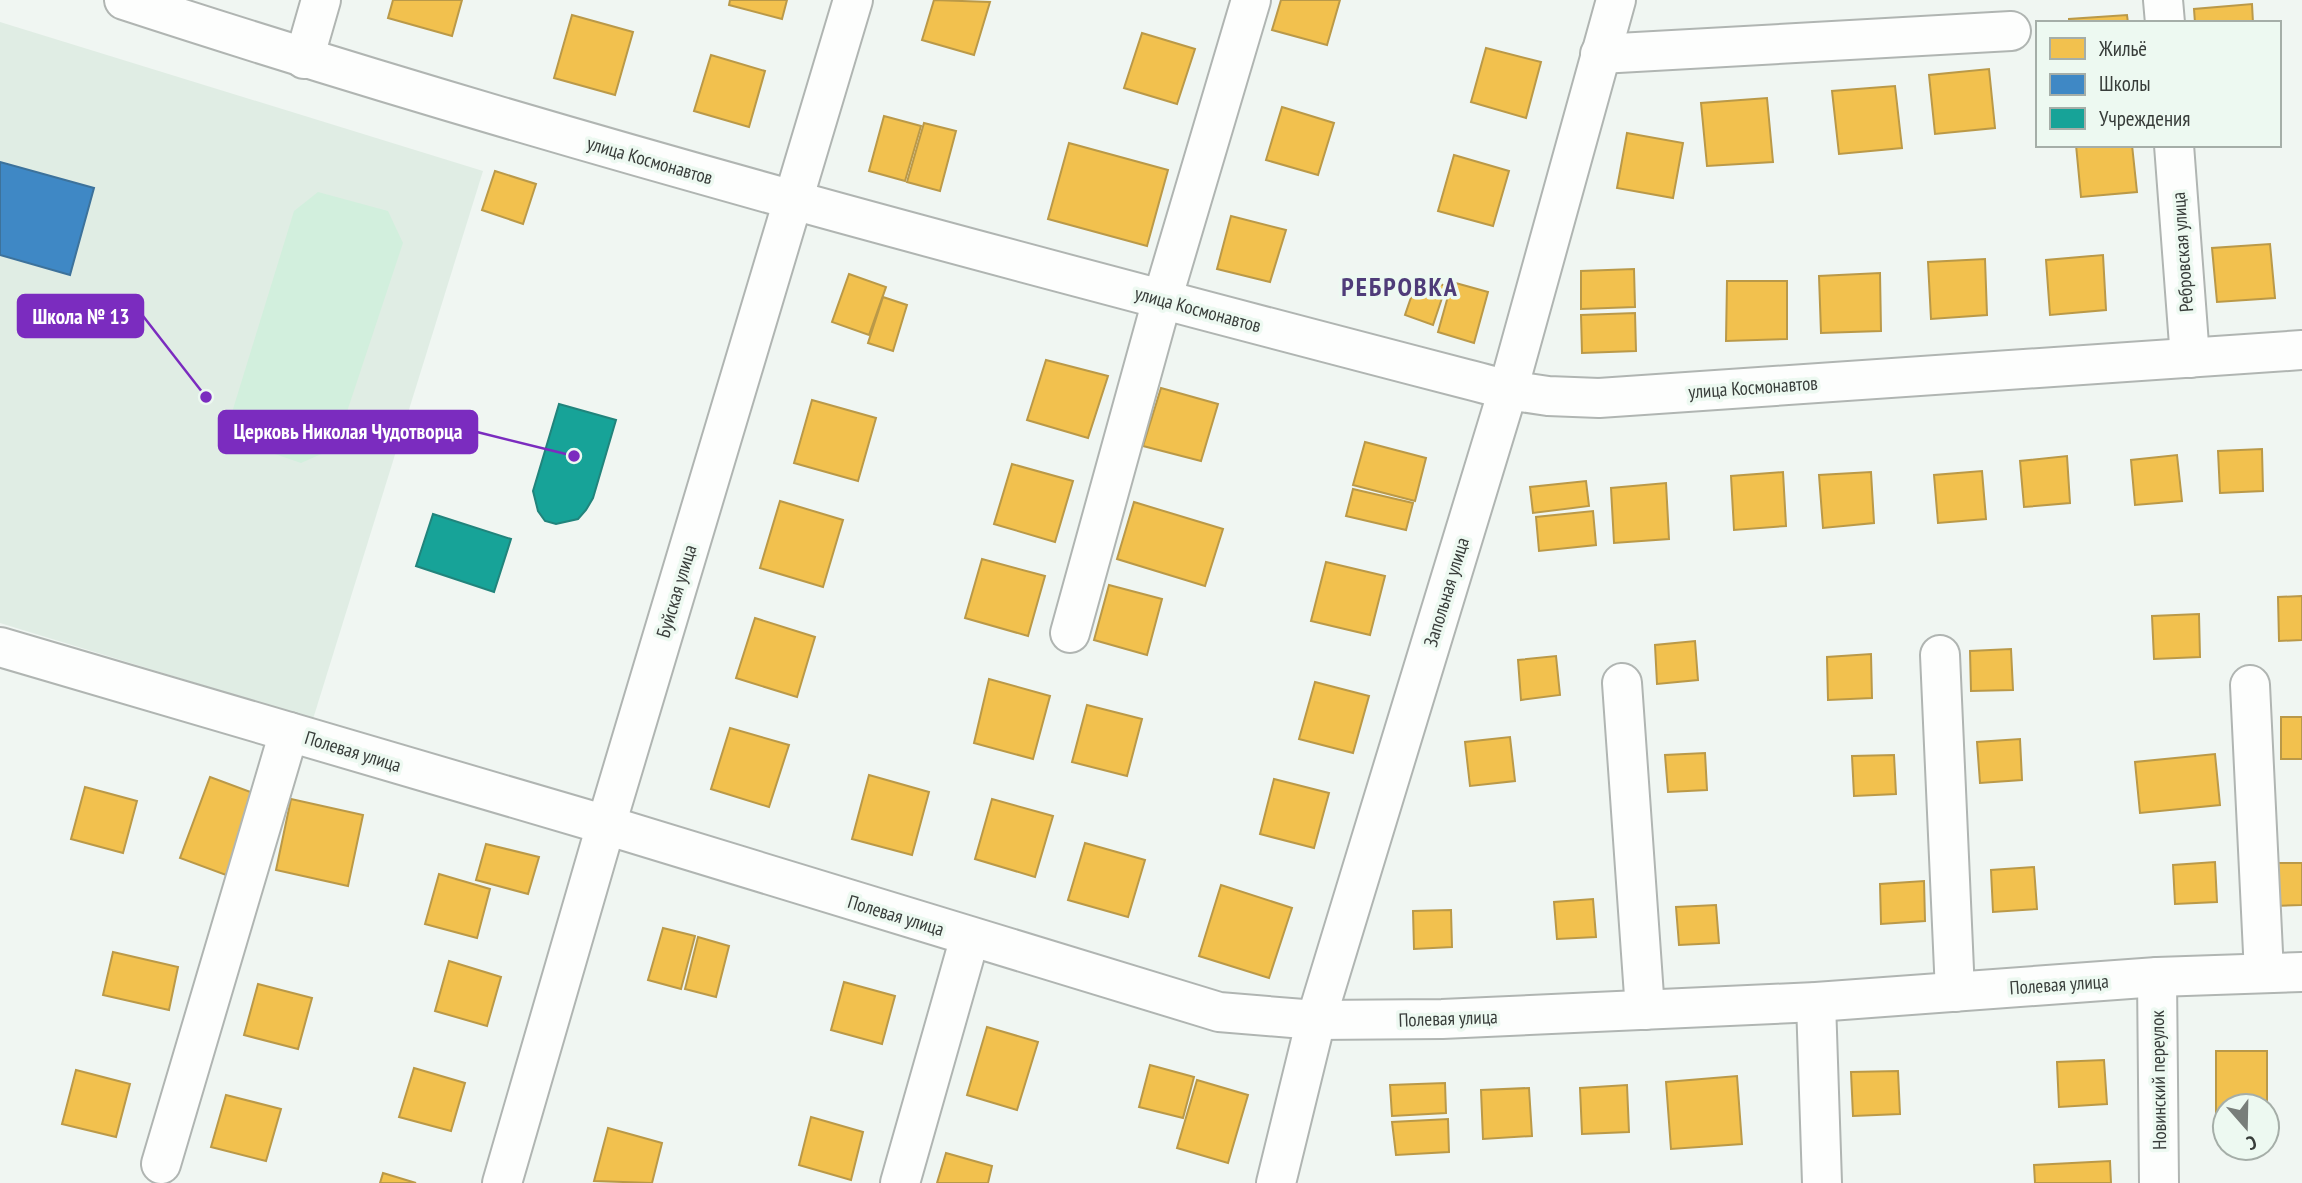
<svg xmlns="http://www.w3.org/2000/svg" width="2302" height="1183" font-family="'PT Sans Narrow',sans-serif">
	<rect width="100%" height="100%" fill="#f0f6f2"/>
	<!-- built -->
	<polygon fill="#e0ede4" points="0,22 483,171 313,719 0,623"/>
	<!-- green -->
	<polygon fill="#d2efdd" points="318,192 388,211 403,243 335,448 301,463 246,444 229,422 294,211"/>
	<!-- homes -->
	<g fill="#f2c14e" stroke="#ba9948" stroke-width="2">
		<polygon points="393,0 462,0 452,36 388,18"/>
		<polygon points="730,0 787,0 782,19 729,5"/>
		<polygon points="934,0 990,2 974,55 922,40"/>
		<polygon points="1281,0 1340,0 1327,45 1272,30"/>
		<polygon points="2252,4 2253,23 2195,23 2194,9"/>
		<polygon points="572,15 633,32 615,95 554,78"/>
		<polygon points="2127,15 2128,23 2069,23 2069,19"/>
		<polygon points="1142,33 1195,49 1177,104 1124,88"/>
		<polygon points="1486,48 1541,62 1526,118 1471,102"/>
		<polygon points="711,55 765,71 749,127 694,111"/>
		<polygon points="1989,69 1995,128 1935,134 1929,75"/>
		<polygon points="1895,86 1902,148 1839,154 1832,91"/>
		<polygon points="1767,98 1773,162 1707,166 1701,103"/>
		<polygon points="1282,107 1334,123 1318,175 1266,160"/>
		<polygon points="884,116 921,126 905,181 869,171"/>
		<polygon points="924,123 956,131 940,191 907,182"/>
		<polygon points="1627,133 1683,143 1673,198 1617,188"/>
		<polygon points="1069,143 1168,170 1147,246 1048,219"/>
		<polygon points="2076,145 2132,145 2137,192 2081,197"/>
		<polygon points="1454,155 1509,171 1493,226 1438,211"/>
		<polygon points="495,171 536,184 523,224 482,210"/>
		<polygon points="1231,216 1286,230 1270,282 1217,269"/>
		<polygon points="2270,244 2275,298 2217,302 2212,248"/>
		<polygon points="2103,255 2106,310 2050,315 2046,260"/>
		<polygon points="1985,259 1987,315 1931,319 1928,262"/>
		<polygon points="1634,269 1635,307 1581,309 1581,271"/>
		<polygon points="1880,273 1881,331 1821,333 1819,276"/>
		<polygon points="849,274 886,287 869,335 832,322"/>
		<polygon points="1418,277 1446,286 1433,325 1405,315"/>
		<polygon points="1727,281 1787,281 1787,339 1726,341"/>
		<polygon points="1452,282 1488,292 1474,343 1438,332"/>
		<polygon points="883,297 907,305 893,351 868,343"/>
		<polygon points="1635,313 1636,351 1582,353 1581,315"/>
		<polygon points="1046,360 1108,376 1088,438 1027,420"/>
		<polygon points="1161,388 1218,404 1201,461 1143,446"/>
		<polygon points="812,400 876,418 858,481 794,463"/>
		<polygon points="1365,442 1426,458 1415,501 1353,485"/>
		<polygon points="2262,449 2263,491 2220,493 2218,451"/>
		<polygon points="2177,455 2182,501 2135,505 2131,460"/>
		<polygon points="2067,456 2070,503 2024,507 2020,461"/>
		<polygon points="1012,464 1073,481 1055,542 994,524"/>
		<polygon points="1982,471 1986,519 1938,523 1934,475"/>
		<polygon points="1783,472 1786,526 1734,530 1731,476"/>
		<polygon points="1871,472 1874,523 1823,528 1819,475"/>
		<polygon points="1586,481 1589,506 1533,513 1530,487"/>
		<polygon points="1666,483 1669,539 1614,543 1611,488"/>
		<polygon points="1353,489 1413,503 1406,530 1346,516"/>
		<polygon points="780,501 843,520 823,587 760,568"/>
		<polygon points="1134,502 1223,529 1205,586 1117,559"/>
		<polygon points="1593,511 1596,545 1539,551 1536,517"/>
		<polygon points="982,559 1045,576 1028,636 965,618"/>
		<polygon points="1326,562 1385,576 1370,635 1311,621"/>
		<polygon points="1109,585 1162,599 1147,655 1094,640"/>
		<polygon points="2302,596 2302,640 2279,641 2278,597"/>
		<polygon points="2199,614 2200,657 2154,659 2152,616"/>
		<polygon points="755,618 815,637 797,697 736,678"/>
		<polygon points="1695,641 1698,680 1657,684 1655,645"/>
		<polygon points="2011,649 2013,690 1971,691 1970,651"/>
		<polygon points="1871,654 1872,698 1828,700 1827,657"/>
		<polygon points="1556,656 1560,695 1521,700 1518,660"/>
		<polygon points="989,679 1050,696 1033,759 974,743"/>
		<polygon points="1315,682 1369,696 1353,753 1299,739"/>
		<polygon points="1087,705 1142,719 1127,776 1072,762"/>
		<rect x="2281" y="717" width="21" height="42"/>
		<polygon points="730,728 789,745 769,807 711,789"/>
		<polygon points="1510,737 1515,781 1470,786 1465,742"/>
		<polygon points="2020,739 2022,780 1980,783 1977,742"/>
		<polygon points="1705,753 1707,790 1668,792 1665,755"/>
		<polygon points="2215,754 2220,805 2140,813 2135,762"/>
		<polygon points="1894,755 1896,794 1854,796 1852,756"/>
		<polygon points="869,775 929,792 912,855 852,839"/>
		<polygon points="210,777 256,794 226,875 180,858"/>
		<polygon points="1274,779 1329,793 1314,848 1260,834"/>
		<polygon points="85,787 137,801 123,853 71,839"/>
		<polygon points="291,799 363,815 348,886 276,870"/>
		<polygon points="992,799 1053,816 1035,877 975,859"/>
		<polygon points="1085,843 1145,860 1128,917 1068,900"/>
		<polygon points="486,844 539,857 528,894 476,880"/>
		<polygon points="2215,862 2217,902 2175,904 2173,865"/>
		<polygon points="2272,863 2302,863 2302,905 2273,906"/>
		<polygon points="2034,867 2037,909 1993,912 1991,870"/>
		<polygon points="439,874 490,889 477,938 425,924"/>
		<polygon points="1924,881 1925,921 1881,924 1880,884"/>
		<polygon points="1221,885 1292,908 1269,978 1199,956"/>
		<polygon points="1593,899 1596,937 1557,939 1554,902"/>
		<polygon points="1716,905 1719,943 1679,945 1676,907"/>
		<polygon points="1451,910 1452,947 1414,949 1413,911"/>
		<polygon points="663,928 695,936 681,989 648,980"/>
		<polygon points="698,937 729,946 716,997 685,989"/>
		<polygon points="113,952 178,967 169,1010 103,995"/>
		<polygon points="449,961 501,977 487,1026 435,1011"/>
		<polygon points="844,982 895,996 882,1044 831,1030"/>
		<polygon points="258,984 312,998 298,1049 244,1035"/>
		<polygon points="987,1027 1038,1042 1017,1110 967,1095"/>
		<polygon points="2216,1051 2267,1051 2267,1106 2225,1106 2225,1123 2216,1123"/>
		<polygon points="2104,1060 2107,1104 2059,1107 2057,1062"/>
		<polygon points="1150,1065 1194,1077 1183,1118 1139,1107"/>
		<polygon points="414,1068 465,1083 451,1131 399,1117"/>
		<polygon points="76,1070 130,1084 116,1137 62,1124"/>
		<polygon points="1898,1071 1900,1114 1853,1116 1851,1072"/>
		<polygon points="1737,1076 1742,1144 1671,1149 1666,1082"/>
		<polygon points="1197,1080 1248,1095 1228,1163 1177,1148"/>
		<polygon points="1445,1083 1446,1113 1392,1116 1390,1085"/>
		<polygon points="1627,1085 1629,1132 1582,1134 1580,1088"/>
		<polygon points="1529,1088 1532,1136 1483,1139 1481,1090"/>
		<polygon points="226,1095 281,1109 266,1161 211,1147"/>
		<polygon points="811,1117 863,1132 851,1180 799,1165"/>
		<polygon points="1448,1119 1449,1152 1396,1155 1392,1122"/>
		<polygon points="608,1128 662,1143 652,1183 594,1181"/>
		<polygon points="946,1153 992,1166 988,1183 937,1183"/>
		<polygon points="2110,1161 2111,1183 2035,1183 2034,1165"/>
		<polygon points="383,1173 416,1183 380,1183"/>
	</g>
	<!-- schools -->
	<polygon fill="#3f88c5" stroke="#3d729b" stroke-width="2" points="0,162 94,188 70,275 0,255"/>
	<!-- public -->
	<g fill="#17a398" stroke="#21847c" stroke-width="2">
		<polygon points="559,404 616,420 593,498 586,510 578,519 556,524 545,521 538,511 533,491"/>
		<polygon points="433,514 511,539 494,592 416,566"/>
	</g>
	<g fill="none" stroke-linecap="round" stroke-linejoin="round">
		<defs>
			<g id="minor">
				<path d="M124,0C580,149 1044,269 1508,390L1548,396L1599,398L2302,350"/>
				<polyline points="2163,0 2165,23"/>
				<polyline points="1600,54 2011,31"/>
				<polyline points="304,59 321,0"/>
				<polyline points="2174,145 2190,358"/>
				<polyline points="1070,633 1162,300 1251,0"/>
				<polyline points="0,647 606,825 1219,1012 1316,1020 1442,1019 1816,1002 2157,977 2302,972"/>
				<polyline points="1940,655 1955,992"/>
				<polyline points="1622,683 1645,1010"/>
				<polyline points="2250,685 2264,973"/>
				<polyline points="2157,977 2159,1183"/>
				<polyline points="1816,1002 1822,1183"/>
				<polyline points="161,1164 289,732"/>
				<polyline points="502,1183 606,825 853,0"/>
				<polyline points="900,1183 970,937"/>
				<polyline points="1276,1183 1316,1020 1508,390 1616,0"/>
			</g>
		</defs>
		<!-- minor casing -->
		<use href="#minor" stroke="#b0b5b2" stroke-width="42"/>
		<!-- minor -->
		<use href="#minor" stroke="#fdfefd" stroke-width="38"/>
	</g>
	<g text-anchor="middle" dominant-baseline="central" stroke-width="7" stroke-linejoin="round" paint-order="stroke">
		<!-- street labels -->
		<g font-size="19" fill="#383d3a" stroke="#edf9f1">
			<text transform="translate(650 160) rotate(16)">улица Космонавтов</text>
			<text transform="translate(2182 252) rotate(-94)">Ребровская улица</text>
			<text transform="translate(1198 309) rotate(15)">улица Космонавтов</text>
			<text transform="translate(1753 387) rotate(-4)">улица Космонавтов</text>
			<text transform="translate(676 591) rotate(-73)">Буйская улица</text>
			<text transform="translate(1446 592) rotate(-73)">Запольная улица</text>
			<text transform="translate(353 751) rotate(17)">Полевая улица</text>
			<text transform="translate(896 915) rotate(17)">Полевая улица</text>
			<text transform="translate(2059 984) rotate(-4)">Полевая улица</text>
			<text transform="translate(1448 1018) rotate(-2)">Полевая улица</text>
			<text transform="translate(2158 1080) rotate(-91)">Новинский переулок</text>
		</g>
		<!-- district labels -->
		<g font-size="26" font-weight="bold" letter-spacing="2" fill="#4f3c79" stroke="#edf9f1">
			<text x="1400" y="286">РЕБРОВКА</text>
		</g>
	</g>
	<!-- callouts -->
	<path fill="none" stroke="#7b2cbf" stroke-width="2.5" d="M206 397L143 316M574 456L477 432"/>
	<g fill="#7b2cbf" stroke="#edf9f1" stroke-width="2.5">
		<circle cx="206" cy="397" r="7"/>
		<circle cx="574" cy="456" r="7"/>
	</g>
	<g fill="#7b2cbf" stroke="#7b2cbf" stroke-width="2.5">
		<rect x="18" y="295" width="125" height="42" rx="7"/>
		<rect x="219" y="411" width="258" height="42" rx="7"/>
	</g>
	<g font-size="21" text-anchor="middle" font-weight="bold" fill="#fff">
		<text x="81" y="324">Школа № 13</text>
		<text x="348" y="439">Церковь Николая Чудотворца</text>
	</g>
	<!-- legend -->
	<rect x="2036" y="21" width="245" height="126" fill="#edf9f1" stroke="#a5aea8" stroke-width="2"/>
	<rect x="2050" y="38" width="35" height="21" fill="#f2c14e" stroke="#a5aea8" stroke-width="2"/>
	<text x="2099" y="56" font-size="21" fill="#383d3a">Жильё</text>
	<rect x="2050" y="74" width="35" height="21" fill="#3f88c5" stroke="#a5aea8" stroke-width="2"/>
	<text x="2099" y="91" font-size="21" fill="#383d3a">Школы</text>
	<rect x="2050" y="108" width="35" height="21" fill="#17a398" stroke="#a5aea8" stroke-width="2"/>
	<text x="2099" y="126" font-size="21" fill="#383d3a">Учреждения</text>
	<!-- north arrow -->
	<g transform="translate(2246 1127) rotate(160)"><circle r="33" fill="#edf9f1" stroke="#a5aea8" stroke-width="2"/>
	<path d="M0-5L12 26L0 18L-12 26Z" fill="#787e7a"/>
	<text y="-10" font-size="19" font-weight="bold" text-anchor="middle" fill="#383d3a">С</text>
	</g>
</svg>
